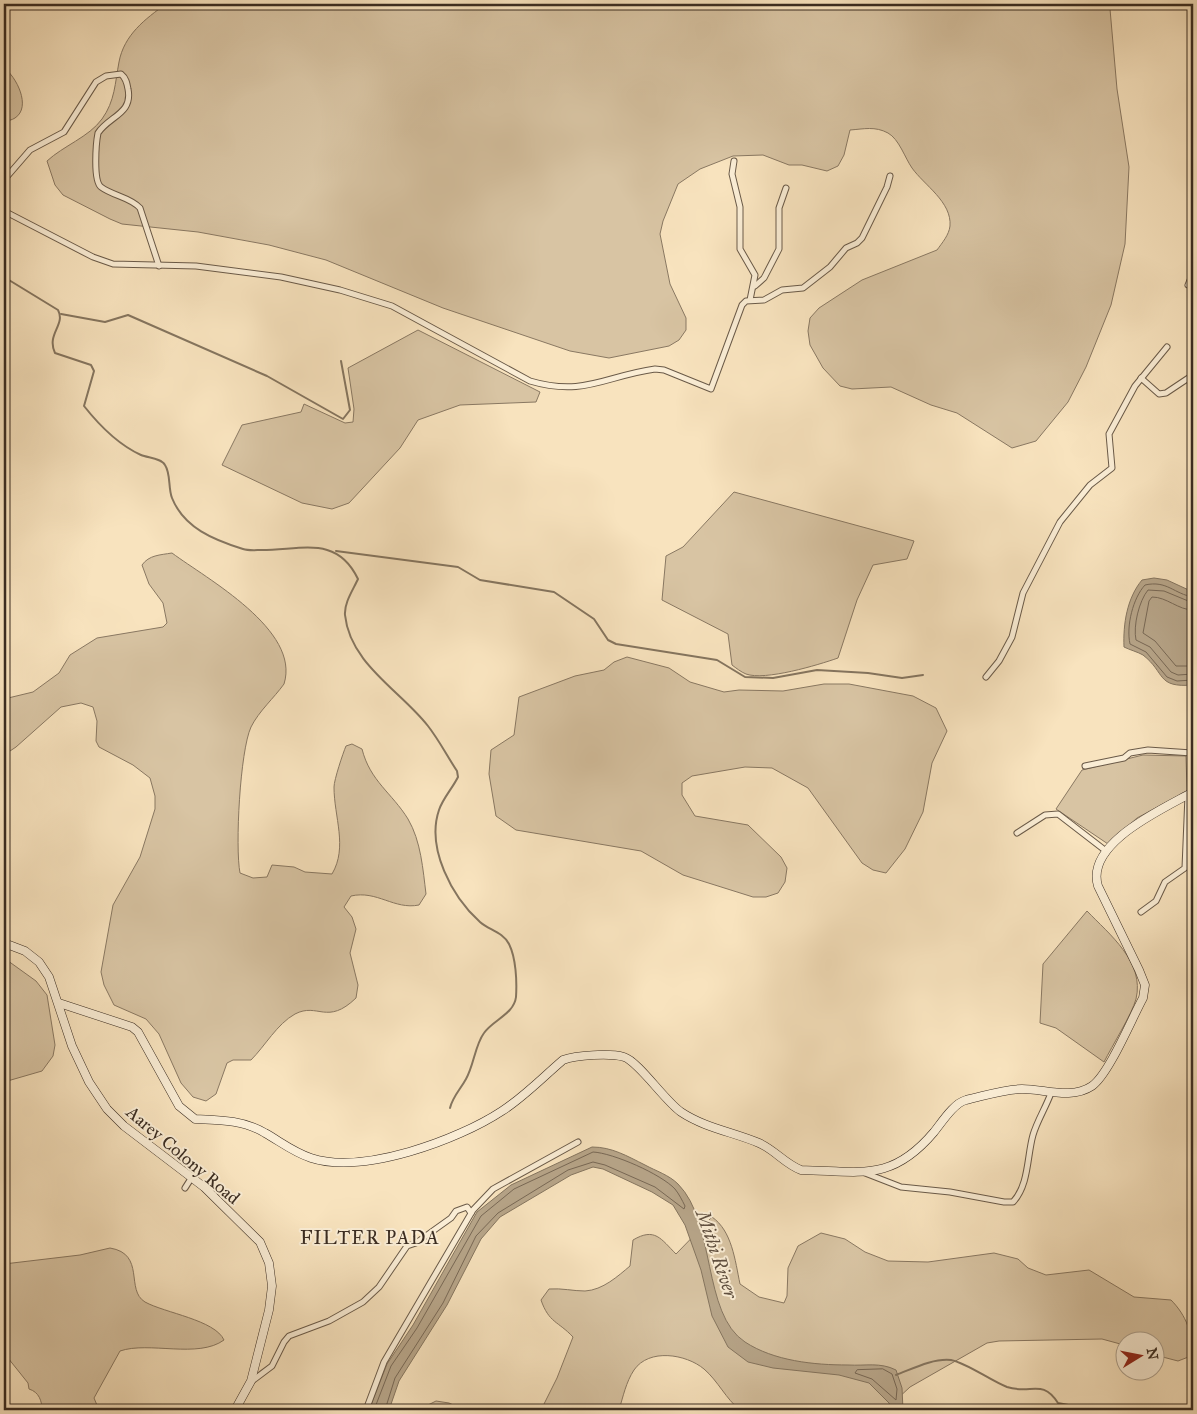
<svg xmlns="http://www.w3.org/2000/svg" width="1197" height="1414" font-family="'IM FELL Great Primer',serif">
	<rect width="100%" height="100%" fill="#f8e3be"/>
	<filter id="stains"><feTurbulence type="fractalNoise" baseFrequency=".004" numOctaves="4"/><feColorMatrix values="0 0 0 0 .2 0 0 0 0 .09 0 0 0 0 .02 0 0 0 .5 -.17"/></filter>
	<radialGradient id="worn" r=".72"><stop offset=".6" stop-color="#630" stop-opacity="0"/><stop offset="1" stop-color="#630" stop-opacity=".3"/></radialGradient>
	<!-- green -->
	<g fill="#d8c4a3" stroke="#897862">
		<path d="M166,4H1107L1110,9L1117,89L1129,167L1125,244L1111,305L1086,367L1068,402L1036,441L1012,448L957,413L931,405L891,387L852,389L840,386L823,368L810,345L808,331L810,318L819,308L862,280L937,250C942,243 949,235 950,226C952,202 924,185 912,168C905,158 899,139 888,133C875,126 864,129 850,130L844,155L838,166L827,171L802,165H789L763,155L733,156L700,169L678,184L663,221L660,234L670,284L686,318V330L679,340L669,346L609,358L570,351L443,308L326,260L269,245L198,232L122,224L110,219L63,195L55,185L47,161C63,146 89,137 102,119C115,101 115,83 119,62C124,35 145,19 166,4Z"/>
		<path d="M4,68C16,76 32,107 15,118C12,120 7,121 4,122Z"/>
		<polygon points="418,330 540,392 536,402 460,405 418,420 400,448 349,503 332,509 302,503 222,465 242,425 301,412 304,404 345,423 353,422 354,409 348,368"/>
		<path d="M734,492L914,541L907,559L873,565L857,600L838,658C818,665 765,681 746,674C741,672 736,668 732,665L728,634L662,600L666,556L683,547Z"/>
		<path d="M172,553C207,579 301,630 284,684C274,698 259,711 251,727C240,751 235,847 240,873L253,878L267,877L272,865L294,867L305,872L332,874C348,847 334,817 334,787C334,780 343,753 346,746L352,744L362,749C370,781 392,793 408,819C421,841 423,870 426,894L419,905C394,910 377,890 351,896L344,907L352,917L356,929L350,953L358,985L356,998C327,1026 318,1002 295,1014C277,1024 265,1046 251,1060H233L227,1063L216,1094L206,1101L193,1097L181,1083L159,1034L146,1019L114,1005L104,985L101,972L113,905L140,857L155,809V796L150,778L133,765L99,747L96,741L97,721L93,707L81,703L61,707L16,747L4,755V699L33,692L59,673L70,655L97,638L163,627L167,623L163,603L149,584L142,565C149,555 160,555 172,553Z"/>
		<polygon points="627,657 669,668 690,682 724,692 739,690 783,691 824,684 849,684 913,696 936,708 947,731 932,763 923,812 905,849 886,873 873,870 862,863 808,788 772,768 745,767 692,776 682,783 682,795 695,816 748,825 781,857 787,868 785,882 778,893 766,897 753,897 683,875 641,851 516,830 496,816 489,774 491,750 514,735 519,697 575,676 604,670 614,662"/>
		<polygon points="1143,755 1186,756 1187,791 1137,818 1108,844 1056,809 1082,770"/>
		<path d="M1087,911C1109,934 1145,962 1136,999C1132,1014 1112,1046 1104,1062L1056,1028L1040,1023L1043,964Z"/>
		<polygon points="4,958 36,981 47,995 55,1045 53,1056 42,1071 4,1082"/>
		<path d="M712,1217C732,1231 735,1260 740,1284L759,1297L784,1303L787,1296L788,1268L798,1246L821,1233L845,1239L865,1252L888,1261L928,1262L994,1253L1018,1259L1028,1268L1046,1275L1089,1270L1134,1297L1171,1300C1186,1315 1194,1335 1191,1356L1178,1361L1155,1355L1154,1342H1124V1345L1102,1339L999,1341L987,1343L910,1387L896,1400L892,1410H740C726,1399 718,1381 704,1369C686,1354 649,1348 634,1370C626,1382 623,1397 619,1410H541L557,1378L573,1337C558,1321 549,1323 541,1300L549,1289C562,1288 573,1291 585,1291C603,1290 618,1276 630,1266L633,1240C655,1227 661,1239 676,1254Z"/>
		<path d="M110,1248C146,1254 125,1290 145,1302C165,1313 215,1320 224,1340C198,1359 149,1341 120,1351L94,1398L99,1410H42C42,1401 39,1392 29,1389L28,1383L4,1353V1264L80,1255Z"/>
		<polygon points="436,1401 449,1403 464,1410 424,1410 424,1407"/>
	</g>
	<!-- water -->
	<g fill="#b7a589" stroke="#85755f">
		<path d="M1154,578L1167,580L1193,592V685C1156,688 1166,673 1143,655C1138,652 1130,650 1124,647C1123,624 1127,598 1142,580Z"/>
		<path d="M592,1147C612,1147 627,1156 645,1165C656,1171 669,1175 678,1184C716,1222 702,1314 745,1342C774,1361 814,1365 848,1365C866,1366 880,1362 896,1370L902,1388L903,1410H892L889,1403L869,1383L839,1375L773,1368L748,1362L728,1347L712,1316L701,1270L685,1225L673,1205L652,1192L603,1169L593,1167L571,1175L500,1217L481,1239L447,1305L399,1381L389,1410H369L387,1364L413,1325L477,1212L511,1185Z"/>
	</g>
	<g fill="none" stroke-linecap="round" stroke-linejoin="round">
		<!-- shore -->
		<g stroke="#786855" stroke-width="1">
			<path d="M1193,597C1174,594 1167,580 1145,585C1133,598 1126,626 1130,644L1146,652L1167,677L1177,681L1193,680"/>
			<path d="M1193,603L1164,591L1148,590C1139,601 1133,626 1136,640L1150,647L1171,672L1178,675L1193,674"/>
			<path d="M1193,610C1178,610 1167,597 1152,597L1149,601L1143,633L1155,641L1176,666H1193"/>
			<polygon points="883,1369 892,1374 897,1389 896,1400 872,1379 855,1373 857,1370"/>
			<path d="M374,1410L391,1366L417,1328L481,1216L514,1189L593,1152C613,1153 661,1174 675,1189C679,1194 682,1200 685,1206L684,1209L655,1187L605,1165L593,1162L568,1170L498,1213L476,1236L443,1303L395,1378L385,1410"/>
		</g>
		<!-- stream -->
		<g stroke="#85755f" stroke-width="2">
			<path d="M4,277L58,310C66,325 46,334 55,353L91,365L94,371L84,406C99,425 119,445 141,455C148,458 161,458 165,465C171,474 168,488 172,498C184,528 214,540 243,549C249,551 256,550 262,550C302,550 337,535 358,579C353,590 344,603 345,615C350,664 401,691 428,726C439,740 447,756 457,771L458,777C452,789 443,798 439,810C426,848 452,897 480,922C489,930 503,932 509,944C516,958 517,981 516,997C514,1014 493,1020 484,1033C475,1045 474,1065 466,1079C460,1090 453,1096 450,1108"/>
			<polyline points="61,314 105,322 128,315 267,376 343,419 350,410 341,361"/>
			<polyline points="336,551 458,567 480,580 554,592 594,619 608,640 616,644 717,660 745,677 773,678 817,670 868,673 902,678 923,675"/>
			<path d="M896,1375C912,1369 933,1358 951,1360C967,1363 991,1381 1007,1387C1031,1395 1042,1378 1058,1403L1084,1408L1086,1410"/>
		</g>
		<defs>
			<g id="street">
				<polyline points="734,161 732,174 740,207 740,249 755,275 750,300"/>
				<path d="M4,180L30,150L64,132L96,82L106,76L121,74C126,78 127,83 128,89C133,114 109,116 98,133C96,143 93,181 101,187C113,196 130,197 140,208L159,266"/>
				<path d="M4,211L93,257L113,264L196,266L281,277L340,290L392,306L530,381C584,397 605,376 655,369L664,370L711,389L742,305L746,301L764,300L782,290L803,288L830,267L846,248L857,243L862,238L887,187L890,176"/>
				<polyline points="1188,285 1193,273"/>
				<polyline points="755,286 764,278 779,249 779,208 786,188"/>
				<polyline points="1141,378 1159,394 1166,393 1193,375"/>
				<polyline points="986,677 999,661 1012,637 1023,593 1060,522 1090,485 1112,468 1109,434 1135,386 1167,347"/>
				<polyline points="1085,766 1124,758 1130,753 1148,750 1192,753 1193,790"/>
				<polyline points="1017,833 1045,815 1058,814 1106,851"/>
				<polyline points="1141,912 1156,901 1165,882 1185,868 1188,795"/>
				<path d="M865,1173L901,1187L950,1192L1004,1202H1013C1029,1185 1027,1156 1033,1135C1037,1121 1046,1107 1051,1093"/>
				<polyline points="185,1188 192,1177"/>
				<polyline points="252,1381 272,1366 284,1342 289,1336 329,1321 363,1302 379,1287 407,1246 416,1243 451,1218 456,1211 467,1207 471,1213"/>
				<polyline points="366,1410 384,1362 473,1210 493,1189 578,1142"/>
			</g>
			<g id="secondary">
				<polyline points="4,943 25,951 39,962 49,977 72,1046 89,1082 107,1109 124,1126 204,1187 260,1242 269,1263 272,1286 269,1310 251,1381 235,1410"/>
				<path d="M59,1003L132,1027L138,1032L179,1106L195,1119C219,1120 244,1120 265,1133C281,1142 293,1152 311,1158C363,1175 458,1140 502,1111C524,1097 543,1077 563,1060C576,1055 610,1053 624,1057C638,1061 665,1101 681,1112C705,1128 733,1132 759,1143C775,1150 785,1164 801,1170C860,1171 891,1183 934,1132C942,1122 954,1103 966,1100C984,1096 1004,1089 1022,1089C1045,1089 1071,1100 1092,1086C1109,1074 1132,1018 1143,998L1145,985L1139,970L1098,886C1085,843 1163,809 1193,792"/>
			</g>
		</defs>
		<!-- street casing -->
		<use href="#street" stroke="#6a5a48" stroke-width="7"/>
		<!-- secondary casing -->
		<use href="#secondary" stroke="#3a2c21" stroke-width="9"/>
		<!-- street -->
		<use href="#street" stroke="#faedd5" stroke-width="5"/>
		<!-- secondary -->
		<use href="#secondary" stroke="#faedd5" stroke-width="8"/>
	</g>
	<g text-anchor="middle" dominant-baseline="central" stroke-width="4" stroke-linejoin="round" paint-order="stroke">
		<!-- street labels -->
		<g font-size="18" fill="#3a2c21" stroke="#faedd5">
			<text transform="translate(183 1155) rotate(40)">Aarey Colony Road</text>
		</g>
		<!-- neighbourhood labels -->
		<g font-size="19" letter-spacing="1" fill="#3a2c21" stroke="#faedd5">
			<text x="370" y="1237">FILTER PADA</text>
		</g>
		<!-- water labels -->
		<g font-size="19" font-style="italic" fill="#605040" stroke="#faedd5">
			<text transform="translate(717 1254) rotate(71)">Mithi River</text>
		</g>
	</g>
	<!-- margin -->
	<rect width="1197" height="1414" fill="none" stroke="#f8e3be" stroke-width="20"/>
	<rect x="5" y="5" width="1187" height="1404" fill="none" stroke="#3a2c21" stroke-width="2.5"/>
	<rect x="10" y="10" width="1177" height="1394" fill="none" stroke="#3a2c21"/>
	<!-- north arrow -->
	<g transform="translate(1140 1356) rotate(80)"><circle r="24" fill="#faedd5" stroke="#ada08d"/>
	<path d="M0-4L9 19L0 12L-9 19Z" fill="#8f2418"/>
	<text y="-8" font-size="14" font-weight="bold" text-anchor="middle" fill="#3a2c21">N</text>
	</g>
	<rect width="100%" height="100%" filter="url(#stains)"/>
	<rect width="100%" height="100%" fill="url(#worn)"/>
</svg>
